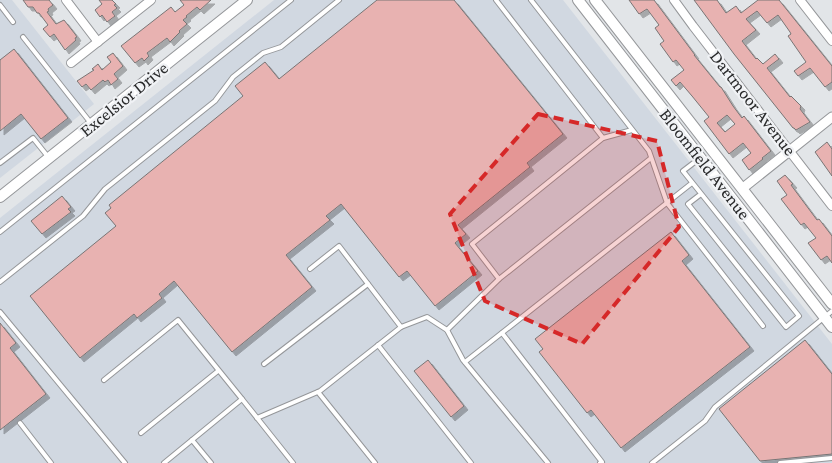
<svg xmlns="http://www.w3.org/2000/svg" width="832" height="463" font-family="'Crimson Pro',serif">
	<defs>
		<filter id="shadow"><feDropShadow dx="4" dy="4" stdDeviation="0" flood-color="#0004"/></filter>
	</defs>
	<rect width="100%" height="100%" fill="#e2e5e8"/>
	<!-- built -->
	<g fill="#d1d8e1">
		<polygon points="0,0 12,0 94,104 0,178"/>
		<polygon points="274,0 563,0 832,344 832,463 0,463 0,218"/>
	</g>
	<!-- building -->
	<g fill="#e8b2b1" stroke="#797575" fill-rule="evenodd" filter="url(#shadow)">
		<polygon points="23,0 49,0 53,5 48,9 49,11 47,12 56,24 64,20 75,34 77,37 75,38 76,40 65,50 54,34 50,37 43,29 48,25 39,13 37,13 33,7 28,7"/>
		<polygon points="99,0 112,0 116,4 114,5 117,8 112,12 115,16 107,22 102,15 100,17 95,10 102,4"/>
		<polygon points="180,0 211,0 200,10 197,7 186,16 187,17 183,20 187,24 179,31 180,32 170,42 167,38 147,53 149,56 144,61 142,58 135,63 121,46 171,7 175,12 184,5"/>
		<polygon points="377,0 454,0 563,134 527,163 530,167 458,225 466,234 455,243 478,271 435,306 407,271 399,277 341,204 326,216 330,220 286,255 312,287 232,352 174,281 159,294 162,298 137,318 134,314 80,358 30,296 116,226 105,213 111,208 109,205 243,96 235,86 265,62 279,79"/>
		<path d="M629,0H654L695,55H694L720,87H721L733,106L742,118L744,116L771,151L762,158L763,159L749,170L742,160L751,153L743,143L729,154L704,121L709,117L692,96L680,82L676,86L671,80L684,70L676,60L673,62L660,44L664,41L655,28L659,25L647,9L639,14ZM727,115L735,124L725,132L717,123Z"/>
		<polygon points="694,0 717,0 726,13 736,6 741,13 758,0 779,0 832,66 832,82 825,87 810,68 798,76 794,71 806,62 788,36 791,34 790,32 778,15 767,23 757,11 746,19 756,30 742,41 756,59 757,58 763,64 775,54 779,59 767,68 790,97 791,96 801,106 800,109 810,122 796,130 794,128 793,128 734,54"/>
		<polygon points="14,49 68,118 41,139 21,114 0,131 0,60"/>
		<polygon points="113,53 123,66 114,74 118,79 111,85 108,80 105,82 103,80 91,90 86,84 82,87 77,81 94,70 92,69 98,64 102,70 111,62 107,57"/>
		<polygon points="827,142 832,149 832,176 815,152"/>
		<polygon points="785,175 793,184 791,185 817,220 819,219 832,236 832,263 827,256 821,260 808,243 816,238 804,223 801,225 781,199 787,195 777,181"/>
		<polygon points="62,196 71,207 68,209 71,212 42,234 31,221"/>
		<polygon points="671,232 689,255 682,261 750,347 621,448 591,410 587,413 539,352 543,349 535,339"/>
		<polygon points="0,323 16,343 10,348 46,394 0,430"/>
		<polygon points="805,340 832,374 832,454 760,461 719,409"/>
		<polygon points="428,360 464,406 451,417 414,371"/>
	</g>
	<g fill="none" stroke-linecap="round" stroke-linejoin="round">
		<defs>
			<g id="service">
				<polyline points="496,0 603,138"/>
				<polyline points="531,0 649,151 667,203 763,326"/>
				<polyline points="0,5 13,22"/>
				<polyline points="23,37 90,122"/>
				<polyline points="700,158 683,171 799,316 786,327 688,204 701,194"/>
				<polyline points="0,163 33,138 49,158"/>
				<polyline points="0,232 291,0"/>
				<polyline points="310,269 339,246 401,327"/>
				<polyline points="499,279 472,244 603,138 632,130"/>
				<polyline points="0,282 83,216 105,189 215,101 233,77 263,53 281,47 339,0"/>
				<polyline points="0,312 125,463"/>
				<polyline points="447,330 499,279 651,158"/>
				<polyline points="502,333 602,462 600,463"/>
				<polyline points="378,345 471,463"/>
				<polyline points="465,362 692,183"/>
				<polyline points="264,364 368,284"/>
				<polyline points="104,380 178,320 242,399 164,463"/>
				<polyline points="318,392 375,463"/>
				<polyline points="242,399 293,463"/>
				<polyline points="257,418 320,391 401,327 427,317 447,330 463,360 548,463"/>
				<polyline points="20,423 51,463"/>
				<polyline points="141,433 218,371"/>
				<polyline points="192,440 211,463"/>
				<polyline points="652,463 705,421 715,407 832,311"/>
				<polyline points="780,463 832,458"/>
			</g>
			<g id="minor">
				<polyline points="66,0 98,42"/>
				<polyline points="674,0 693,26 832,206"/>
				<polyline points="800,0 832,41"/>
				<polyline points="71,63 151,0"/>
			</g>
			<polyline id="tertiary" points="743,188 832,117"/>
			<g id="secondary">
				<polyline points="578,0 832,327"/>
				<polyline points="595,0 832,304"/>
				<polyline points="0,197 247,0"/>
			</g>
		</defs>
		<!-- service casing -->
		<use href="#service" stroke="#95979a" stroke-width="6"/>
		<!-- minor casing -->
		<use href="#minor" stroke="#95979a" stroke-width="10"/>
		<!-- tertiary casing -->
		<use href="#tertiary" stroke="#95979a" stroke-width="11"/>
		<!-- secondary casing -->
		<use href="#secondary" stroke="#95979a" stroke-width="12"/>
		<!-- service -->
		<use href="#service" stroke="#fff" stroke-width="4"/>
		<!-- minor -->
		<use href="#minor" stroke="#fff" stroke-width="8"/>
		<!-- tertiary -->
		<use href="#tertiary" stroke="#fff" stroke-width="9"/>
		<!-- secondary -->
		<use href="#secondary" stroke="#fff" stroke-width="10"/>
	</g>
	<!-- marked area -->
	<path fill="#d62828" fill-opacity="0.2" stroke="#d62828" stroke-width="4" stroke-dasharray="10 6" stroke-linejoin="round" d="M538,114L657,141L679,227L582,344L485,301L450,214Z"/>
	<g text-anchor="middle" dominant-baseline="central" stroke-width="4.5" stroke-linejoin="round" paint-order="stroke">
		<!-- street labels -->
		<g font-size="18" fill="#292a2b" stroke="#f0f2f5">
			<text transform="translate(124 99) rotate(-39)">Excelsior Drive</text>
			<text transform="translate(753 103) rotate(52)">Dartmoor Avenue</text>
			<text transform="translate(705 164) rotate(52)">Bloomfield Avenue</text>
		</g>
	</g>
</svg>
